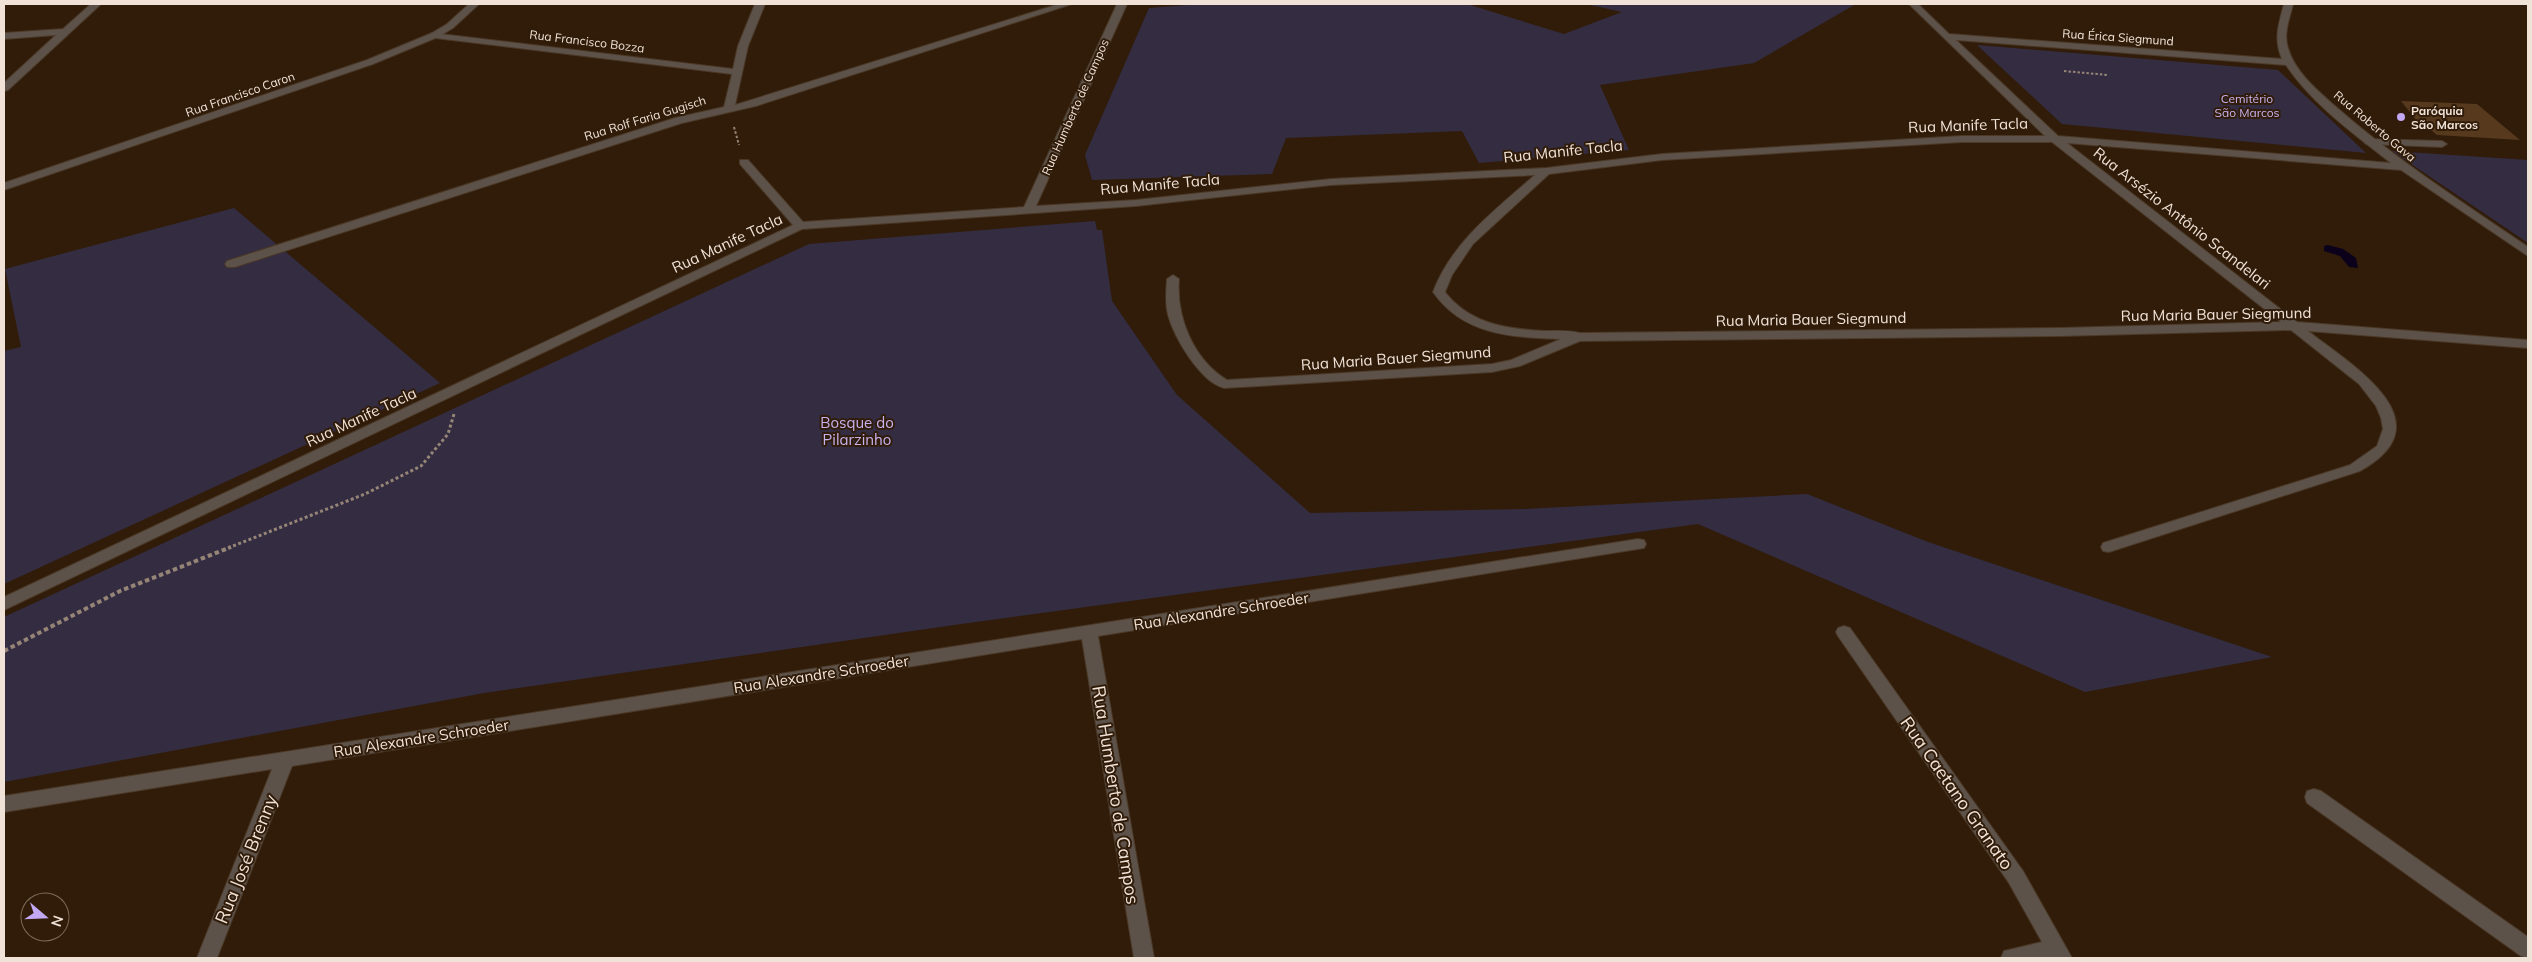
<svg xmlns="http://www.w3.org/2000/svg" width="2532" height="962" font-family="Mulish,sans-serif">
	<rect width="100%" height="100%" fill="#301c09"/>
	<!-- green -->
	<g fill="#342d42">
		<polygon points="1201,4 1467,4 1564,34 1622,12 1586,4 1856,4 1754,63 1600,85 1629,150 1479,163 1462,131 1286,138 1272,174 1092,180 1085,155 1149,8"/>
		<polygon points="1977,45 2278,70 2366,153 2062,124"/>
		<polygon points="2392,151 2528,160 2528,243"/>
		<polygon points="234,208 440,383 4,584 4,351 21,347 5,269"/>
		<polygon points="1095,221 1097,230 1102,230 1112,301 1177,395 1310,513 1525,509 1807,494 1928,542 2272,657 2085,692 1698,524 954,625 484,693 4,782 4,617 809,244"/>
	</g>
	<!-- water -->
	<polygon fill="#0b011a" points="2328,245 2343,249 2356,258 2358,268 2349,267 2340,256 2324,251 2324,246"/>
	<!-- building -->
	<polygon fill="#57391e" points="2401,101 2477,104 2520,140 2437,135 2426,126 2421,126"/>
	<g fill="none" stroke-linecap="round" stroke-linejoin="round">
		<defs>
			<polygon id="service" points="2369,139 2442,141 2447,144 2442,147 2366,144 2364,142"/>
			<g id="minor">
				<polygon points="91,4 101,4 8,90 4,91 4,83 56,35 4,39 4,33 63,29"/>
				<polygon points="755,4 765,4 748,46 735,105 1059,4 1072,4 756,106 682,123 235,267 227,267 225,264 227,261 675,118 724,107 732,74 435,38 432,37 432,33 733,69 738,46"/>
				<path d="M1117,4H1127L1036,206L1136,200L1331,179L1546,168L1662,154L1962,136H2045L1909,4H1918L1949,34L2282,59C2273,39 2279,23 2284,4H2293C2290,18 2283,33 2288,48C2295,72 2317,90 2335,106C2395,159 2462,202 2528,247V256L2401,170L2067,143L2297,322L2528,340V348L2308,331C2353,366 2448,422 2360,471L2109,552L2103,551L2101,547L2103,543L2350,465L2377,446L2383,429L2381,418L2376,406L2359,384L2291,330L2060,336L1580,341L1520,366L1492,372L1224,388C1200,382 1174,337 1168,315C1165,303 1166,291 1167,279L1173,275L1179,279C1176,317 1193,359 1227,380L1492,364L1511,360L1561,339C1512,337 1464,336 1433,292C1452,242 1495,210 1535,175L1331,185L1136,206L802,229L4,610V597L793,225L740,164V160H748L803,222L1024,207ZM1956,40L2286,65C2312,104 2354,134 2391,163L2058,136ZM1962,142H2052L2281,322L2060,328L1580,333C1569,330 1557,331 1545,331C1507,329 1470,324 1445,292L1452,275L1473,244L1549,174L1662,160Z"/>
				<polygon points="1638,539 1644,540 1646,544 1644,548 1098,636 1154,958 1134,958 1082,639 292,766 217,958 197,958 272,769 4,812 4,796"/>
				<polygon points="1844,626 1850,628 2023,871 2072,958 2001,958 2004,951 2042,942 2009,883 1838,636 1836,632 1838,628"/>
				<polygon points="2314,789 2321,791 2528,937 2528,958 2521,956 2307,803 2305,797 2307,791"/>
			</g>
			<polygon id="tertiary" points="469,4 479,4 453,28 438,37 373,64 4,190 4,183 367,60 432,33 447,24"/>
		</defs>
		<!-- service casing -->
		<use href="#service" stroke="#4b3826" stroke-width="2"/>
		<!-- minor casing -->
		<use href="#minor" stroke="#4b3826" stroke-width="2"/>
		<!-- tertiary casing -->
		<use href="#tertiary" stroke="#4b3826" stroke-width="2"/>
		<!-- path-far2 -->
		<g stroke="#968576" stroke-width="2" stroke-dasharray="2.5 2" stroke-linecap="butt">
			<polyline points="2064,71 2108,75"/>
			<polyline points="734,127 739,145"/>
		</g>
		<!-- path-far1 -->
		<polyline stroke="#968576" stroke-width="3" stroke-dasharray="3 2.5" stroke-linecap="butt" points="228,548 365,494 421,466 448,434 454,414"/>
		<!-- path -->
		<polyline stroke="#968576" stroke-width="4" stroke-dasharray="4.5 3" stroke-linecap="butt" points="4,651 120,591 231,547"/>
		<!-- service -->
		<use href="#service" fill="#5c5249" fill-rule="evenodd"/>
		<!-- minor -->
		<use href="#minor" fill="#5c5249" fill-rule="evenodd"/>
		<!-- tertiary -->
		<use href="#tertiary" fill="#5c5249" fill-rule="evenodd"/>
	</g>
	<!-- markers -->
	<circle fill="#c2a8f2" stroke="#301c09" stroke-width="2" cx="2401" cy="117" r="5"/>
	<g text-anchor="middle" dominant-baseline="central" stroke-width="4" stroke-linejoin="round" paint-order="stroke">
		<!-- far-street labels -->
		<g font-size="12" fill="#f0e2d7" stroke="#301c09">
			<text transform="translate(2118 37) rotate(4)">Rua Érica Siegmund</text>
			<text transform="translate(587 41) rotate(7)">Rua Francisco Bozza</text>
			<text transform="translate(240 94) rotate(-19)">Rua Francisco Caron</text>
			<text transform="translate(1075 107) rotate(-66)">Rua Humberto de Campos</text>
			<text transform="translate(645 118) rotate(-17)">Rua Rolf Faria Gugisch</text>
			<text transform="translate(2375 126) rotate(40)">Rua Roberto Gava</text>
		</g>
		<!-- far-park labels -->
		<g font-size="12" fill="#c7b2f0" stroke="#301c09">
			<text x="2247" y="98">Cemitério<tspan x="2247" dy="14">São Marcos</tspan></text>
		</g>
		<!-- far-poi labels -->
		<g font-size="12" font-weight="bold" fill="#f0e2d7" stroke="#301c09" text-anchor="start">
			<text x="2411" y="110">Paróquia<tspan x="2411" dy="14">São Marcos</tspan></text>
		</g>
		<!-- street labels -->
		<g font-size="15" fill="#f0e2d7" stroke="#301c09">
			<text transform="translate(1968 125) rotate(-2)">Rua Manife Tacla</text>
			<text transform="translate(1563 151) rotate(-6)">Rua Manife Tacla</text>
			<text transform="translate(1160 184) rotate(-5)">Rua Manife Tacla</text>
			<text transform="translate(2182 218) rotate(38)">Rua Arsézio Antônio Scandelari</text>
			<text transform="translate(727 243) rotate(-25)">Rua Manife Tacla</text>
			<text transform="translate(2216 314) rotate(-1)">Rua Maria Bauer Siegmund</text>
			<text transform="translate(1811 319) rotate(-1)">Rua Maria Bauer Siegmund</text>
			<text transform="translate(1396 358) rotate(-4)">Rua Maria Bauer Siegmund</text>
			<text transform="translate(361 417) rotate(-25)">Rua Manife Tacla</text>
			<text transform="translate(1221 611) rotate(-9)">Rua Alexandre Schroeder</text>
			<text transform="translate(821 674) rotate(-9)">Rua Alexandre Schroeder</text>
			<text transform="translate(421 738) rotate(-9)">Rua Alexandre Schroeder</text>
		</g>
		<!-- park labels -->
		<g font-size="15" fill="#c7b2f0" stroke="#301c09">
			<text x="857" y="422">Bosque do<tspan x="857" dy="17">Pilarzinho</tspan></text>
		</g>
		<!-- near-street labels -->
		<g font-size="18" fill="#f0e2d7" stroke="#301c09">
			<text transform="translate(1957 793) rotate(55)">Rua Caetano Granato</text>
			<text transform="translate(1116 795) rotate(81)">Rua Humberto de Campos</text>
			<text transform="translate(246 859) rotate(-68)">Rua José Brenny</text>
		</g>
	</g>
	<!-- border -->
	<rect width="2532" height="962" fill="none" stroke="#f0e2d7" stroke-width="10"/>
	<!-- north arrow -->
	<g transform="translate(45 917) rotate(109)"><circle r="24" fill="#301c09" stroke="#7d6b5b"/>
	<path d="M0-4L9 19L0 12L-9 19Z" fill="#c2a8f2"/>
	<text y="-8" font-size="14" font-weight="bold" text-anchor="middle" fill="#f0e2d7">N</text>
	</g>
</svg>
